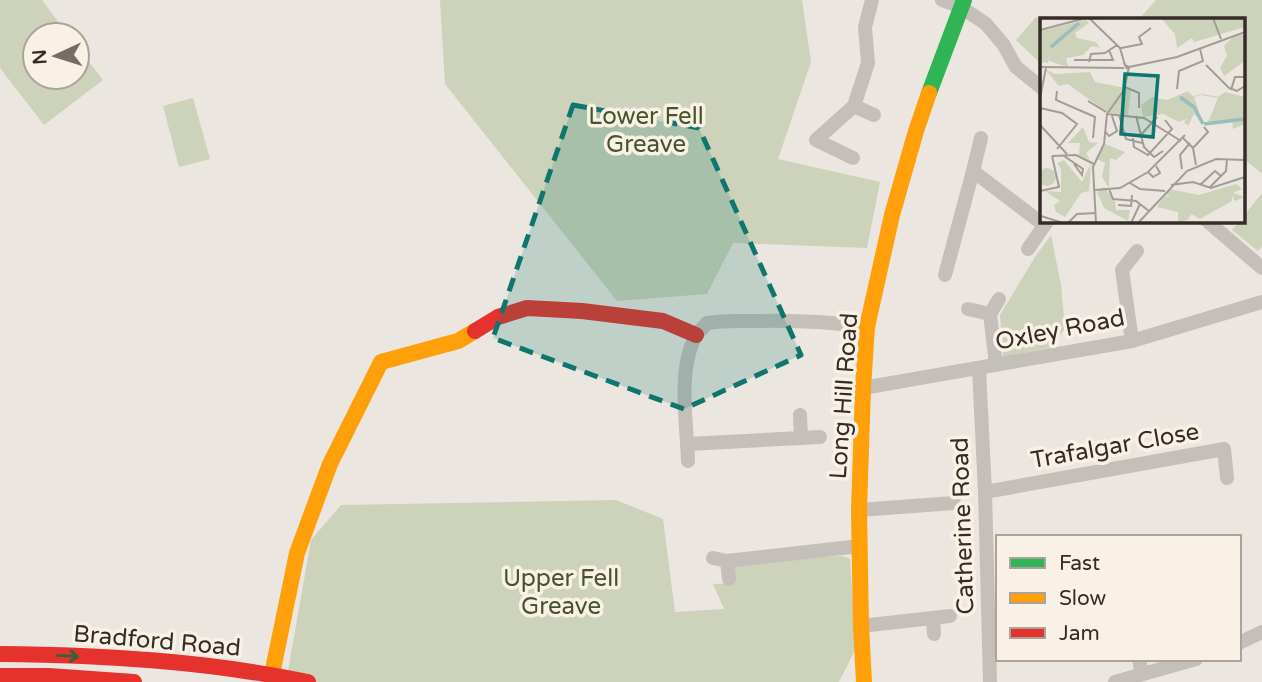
<svg xmlns="http://www.w3.org/2000/svg" width="1262" height="682" font-family="'Varela Round',sans-serif">
	<rect width="100%" height="100%" fill="#ece6e0"/>
	<!-- green -->
	<g fill="#cdd2ba">
		<polygon points="0,0 42,0 68,35 35,35 35,77 77,77 77,47 103,80 44,125 0,68"/>
		<polygon points="440,0 802,0 811,62 778,159 880,182 867,248 733,243 707,294 617,301 445,84"/>
		<polygon points="1156,0 1262,0 1262,174 1243,158 1243,19 1139,19"/>
		<polygon points="1036,17 1041,21 1042,61 1040,63 1016,40"/>
		<polygon points="193,98 210,159 179,167 163,106"/>
		<polygon points="1262,193 1262,247 1258,251 1232,230 1240,221 1243,220 1243,217"/>
		<polygon points="1051,235 1061,285 1065,329 1049,348 1003,357 1000,315 1035,257"/>
		<polygon points="616,500 663,519 675,612 724,609 713,584 733,583 732,562 842,556 850,559 856,648 839,682 286,682 311,540 341,505"/>
	</g>
	<g fill="none" stroke-linecap="round" stroke-linejoin="round">
		<!-- street -->
		<g stroke="#c5bfb9" stroke-width="14">
			<polyline points="942,0 961,7 986,24 1003,44 1016,67 1042,88"/>
			<polyline points="854,106 874,115"/>
			<polyline points="981,138 973,171 1044,225"/>
			<polyline points="853,158 816,140 854,106 868,63 865,27 872,0"/>
			<polyline points="1206,220 1262,268"/>
			<polyline points="1028,249 1048,220"/>
			<polyline points="945,275 973,171"/>
			<polyline points="968,309 990,314"/>
			<polyline points="1132,341 1122,270 1137,251"/>
			<polyline points="996,365 990,314 999,299"/>
			<polyline points="979,369 985,492 990,682"/>
			<polyline points="863,388 1132,341 1262,302"/>
			<polyline points="800,415 801,438"/>
			<polyline points="687,444 820,437"/>
			<path d="M688,461C687,424 677,369 696,336C699,331 704,327 707,323C723,320 741,321 757,321C794,320 831,322 867,327"/>
			<polyline points="985,492 1224,449 1227,478"/>
			<polyline points="859,510 954,503"/>
			<polyline points="713,558 727,561 860,546"/>
			<polyline points="727,561 729,579"/>
			<polyline points="933,618 934,634"/>
			<polyline points="861,626 950,616"/>
			<polyline points="1239,643 1262,632"/>
			<polyline points="1139,659 1142,674"/>
			<polyline points="1115,682 1196,659"/>
		</g>
		<!-- fast -->
		<polyline stroke="#30b455" stroke-width="16" points="929,93 964,0"/>
		<!-- slow -->
		<g stroke="#ff9f0a" stroke-width="16">
			<polyline points="272,674 297,553 330,464 381,362 458,341 475,331"/>
			<polyline points="864,682 861,626 859,510 863,388 867,327 892,215 916,131 929,93"/>
		</g>
		<!-- jam -->
		<g stroke="#e5322d" stroke-width="16">
			<polyline points="475,331 498,317 527,308 582,311 663,321 696,335"/>
			<path d="M0,654C104,655 206,661 308,682"/>
			<polyline points="0,676 49,676 134,682"/>
		</g>
	</g>
	<!-- one-way arrows -->
	<defs><path id="oneway-shaft" d="M-6 0H5M1.5-3L5.5 0L1.5 3" fill="none" stroke-width="1.6" stroke-linecap="round" stroke-linejoin="round" transform="scale(1.75)"/></defs>
	<use stroke="#346239" href="#oneway-shaft" transform="translate(68 656) rotate(3)"/>
	<!-- marked area -->
	<path fill="#0f766e" fill-opacity="0.2" stroke="#0f766e" stroke-width="5" stroke-dasharray="14 9" stroke-linejoin="round" d="M573,105L699,128L801,355L684,409L493,338Z"/>
	<g text-anchor="middle" dominant-baseline="central" stroke-width="7" stroke-linejoin="round" paint-order="stroke">
		<!-- park labels -->
		<g font-size="24" fill="#44552a" stroke="#faf1e6">
			<text x="646" y="116">Lower Fell<tspan x="646" dy="28">Greave</tspan></text>
			<text x="561" y="578">Upper Fell<tspan x="561" dy="28">Greave</tspan></text>
		</g>
		<!-- street labels -->
		<g font-size="24" fill="#362c27" stroke="#faf1e6">
			<text transform="translate(1060 330) rotate(-11)">Oxley Road</text>
			<text transform="translate(844 396) rotate(-86)">Long Hill Road</text>
			<text transform="translate(1115 446) rotate(-10)">Trafalgar Close</text>
			<text transform="translate(963 526) rotate(-92)">Catherine Road</text>
			<text transform="translate(157 641) rotate(5)">Bradford Road</text>
		</g>
	</g>
	<!-- overview -->
	<g transform="translate(1040 18)">
		<rect width="205" height="205" fill="#ece6e0"/>
		<path d="M121,0H205V9L154,24L152,20L137,30L135,16ZM46,2L49,5L35,15L37,20L56,24L60,30L52,28L43,37L26,40L28,49L9,43L10,34L8,45L0,44V13ZM195,17H205V43L184,58L180,50L187,38L184,28ZM6,52L15,56L50,54L55,64L91,71L88,97L69,96L28,66L19,68ZM148,73L153,78L163,76L178,79L185,74L205,79V106L193,111L192,103L168,104L178,80L161,77L154,79L162,103L154,96L148,108L144,104L148,100L139,104L123,96L103,99L101,87L112,79L127,82ZM43,109L49,124L58,125L46,135L50,142L39,137L40,125H28ZM65,126L85,134L76,142L70,140L69,170L62,159L65,145L57,141ZM24,142L42,164L51,145L49,173L41,175L25,199L16,194L14,187L20,183L5,173L21,174V151L17,145L13,147ZM-2 159a9 9 0 1 1 18 0a9 9 0 1 1-18 0ZM196,166L202,171L193,175L205,179L195,183L192,178V183L160,201L151,196L148,202L138,205V194L117,189L125,178L131,179L125,176L129,171L159,177ZM64,169L75,182L76,192H90L88,203L64,190L57,174Z" fill="#cdd2ba"/>
		<path fill="none" stroke="#9bbdbe" stroke-width="3.5" d="M11,29L39,5M140,79L154,89L163,106M164,106L205,101"/>
		<path fill="none" stroke="#a39c96" stroke-width="2" d="M49,0L80,30L85,47M173,0L181,21M0,12L46,0M81,30L102,26L99,19L111,10M34,42H73L69,32M49,44L51,36L65,35L77,27M166,47L189,70L197,73L205,68M0,49L84,50M89,49L137,39L205,14M85,69L99,75V90M137,71L139,53L163,43L160,31M191,72L195,59H205M17,73L16,82L55,99L53,120M0,80L6,50M48,83L66,94M0,90L22,95L37,106L17,131M66,96L104,100L141,123M79,97L86,121L102,125M96,98L104,129L114,139L123,133M0,107L27,136M65,113L69,118L77,113L72,98M100,118L117,99M93,120L94,129L108,137L132,111L125,102M143,120L153,130L156,147M153,130L168,114L164,109M12,138L36,137L54,146M24,138L43,151L42,157L34,146M142,151L140,137L150,125M108,154L113,159L120,155L116,148M90,165L100,171L125,173M131,167L153,164L171,170L205,159M160,167L175,153L181,158M169,170L186,153L187,141M69,171L73,181L96,183L109,193M55,172L80,170L108,154L145,117M0,173L19,169L12,138M78,187L91,188L92,177M1,198L23,205M28,205L37,196L56,195M56,205L53,149L64,126L67,96L84,72L89,49L85,47L87,51M91,205L100,186M98,205L147,153L176,141L205,142"/>
		<path fill="#0f766e" fill-opacity="0.15" stroke="#0f766e" stroke-width="3.5" d="M85,56L118,58L113,119L81,116Z"/>
		<rect width="205" height="205" fill="none" stroke="#362c27" stroke-width="3.5"/>
	</g>
	<!-- legend -->
	<rect x="996" y="535" width="245" height="126" fill="#faf1e6" stroke="#aca29a" stroke-width="2"/>
	<rect x="1010" y="558" width="35" height="10" fill="#30b455" stroke="#aca29a" stroke-width="2"/>
	<text x="1059" y="570" font-size="21" fill="#362c27">Fast</text>
	<rect x="1010" y="593" width="35" height="10" fill="#ff9f0a" stroke="#aca29a" stroke-width="2"/>
	<text x="1059" y="605" font-size="21" fill="#362c27">Slow</text>
	<rect x="1010" y="628" width="35" height="10" fill="#e5322d" stroke="#aca29a" stroke-width="2"/>
	<text x="1059" y="640" font-size="21" fill="#362c27">Jam</text>
	<!-- north arrow -->
	<g transform="translate(56 56) rotate(266)"><circle r="33" fill="#faf1e6" stroke="#aca29a" stroke-width="2"/>
	<path d="M0-5L12 26L0 18L-12 26Z" fill="#766d68"/>
	<text y="-10" font-size="19" font-weight="bold" text-anchor="middle" fill="#362c27">N</text>
	</g>
</svg>
